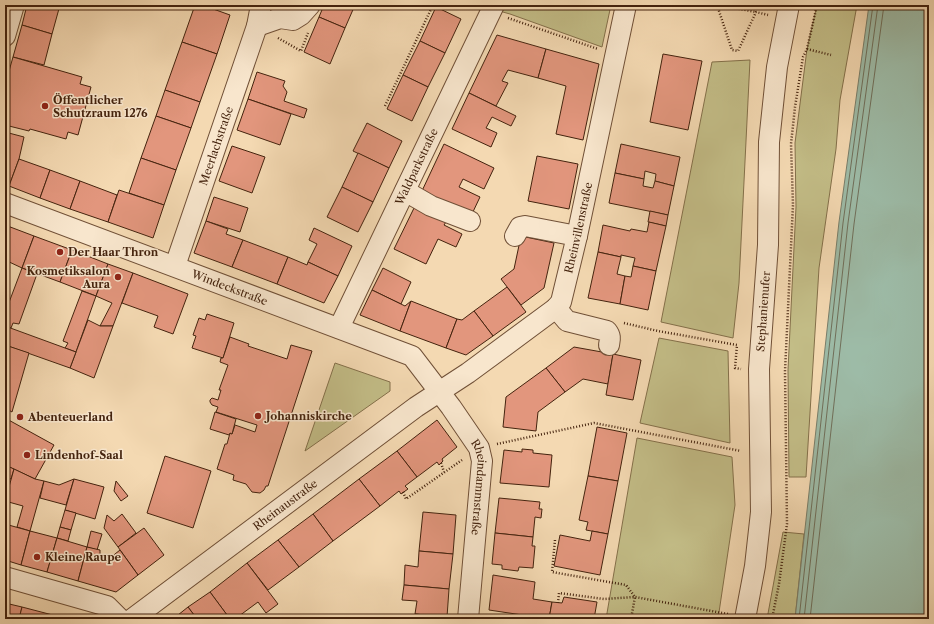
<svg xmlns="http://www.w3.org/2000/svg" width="934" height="624" font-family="'Libre Caslon Text',serif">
	<rect width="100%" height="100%" fill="#f4d9b2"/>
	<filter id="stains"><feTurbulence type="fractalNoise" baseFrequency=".005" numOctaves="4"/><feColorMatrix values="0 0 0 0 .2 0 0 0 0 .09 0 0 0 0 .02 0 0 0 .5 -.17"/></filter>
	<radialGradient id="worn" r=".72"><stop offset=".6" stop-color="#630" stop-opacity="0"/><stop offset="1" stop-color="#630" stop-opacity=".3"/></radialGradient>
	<!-- green -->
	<g fill="#c3bd87" stroke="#84704a">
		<polygon points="478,5 611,5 602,47 510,14"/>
		<polygon points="817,5 857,5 840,100 836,149 819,268 806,477 789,477 788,370 796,207 795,143 807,49"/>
		<polygon points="750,60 739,283 733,338 661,322 712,62"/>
		<polygon points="659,338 728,351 730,443 640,423"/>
		<polygon points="335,363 390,382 390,391 305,451"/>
		<polygon points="637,438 732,457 735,505 718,619 606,619"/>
		<polygon points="783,532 804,534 795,619 767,619"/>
	</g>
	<!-- water -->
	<polygon fill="#9dbba7" stroke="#797e6a" points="869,5 929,5 929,619 795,619 839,222"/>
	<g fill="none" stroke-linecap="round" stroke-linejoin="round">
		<!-- shore -->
		<g stroke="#706f5a" stroke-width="1">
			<polyline points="799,619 843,223 873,5"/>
			<polyline points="804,619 848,223 878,5"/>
			<polyline points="810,619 854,224 884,5"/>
		</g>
	</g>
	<!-- building -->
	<g fill="#e2967d" stroke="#44230e">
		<polygon points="27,5 60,5 52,34 22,25"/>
		<polygon points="195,5 202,5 230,15 217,54 182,42"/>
		<polygon points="324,5 355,5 345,28 319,17"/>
		<polygon points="436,7 461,19 445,53 420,41"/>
		<polygon points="319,17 345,28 330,64 304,52"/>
		<polygon points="22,25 52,34 44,65 13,57"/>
		<polygon points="497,35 546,49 538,78 508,70 502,81 508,83 496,106 469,93"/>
		<polygon points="420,41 445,53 428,87 403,75"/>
		<polygon points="182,42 217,54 200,102 165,90"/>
		<polygon points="546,49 599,64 583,140 556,134 566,86 538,78"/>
		<polygon points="663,54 702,61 688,130 650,122"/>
		<polygon points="13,57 82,77 80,84 91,87 78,135 68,132 66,139 30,129 29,131 5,125 5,85"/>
		<polygon points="257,72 285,81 283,86 287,92 284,101 307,109 304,118 248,99"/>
		<polygon points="403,75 428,87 412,121 387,109"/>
		<polygon points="165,90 200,102 191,128 156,116"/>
		<polygon points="469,93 516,116 511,126 492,117 486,128 497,133 491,147 452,129"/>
		<polygon points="248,99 291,114 280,145 237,130"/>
		<polygon points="156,116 191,128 176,170 141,158"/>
		<polygon points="367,123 402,141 389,168 353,151"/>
		<polygon points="5,132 24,137 19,159 9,186 5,185"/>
		<polygon points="444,144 494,168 484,189 463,179 459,187 480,197 471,216 421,193"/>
		<polygon points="621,144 680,157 674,186 655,181 656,174 645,171 644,179 615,173"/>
		<polygon points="232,146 265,157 252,193 219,181"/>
		<polygon points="358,153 389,168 373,202 342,187"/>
		<polygon points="537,156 578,164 569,209 528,201"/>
		<polygon points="141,158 176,170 164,205 129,193"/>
		<polygon points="19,159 50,170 40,198 9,186"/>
		<polygon points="50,170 80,181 70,209 40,198"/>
		<polygon points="615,173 644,179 643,186 653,188 655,181 674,186 668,215 609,203"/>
		<polygon points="80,181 117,195 108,222 70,209"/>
		<polygon points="342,187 373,202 358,232 327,217"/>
		<polygon points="119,190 164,205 153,238 108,222"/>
		<polygon points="214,197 248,208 240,232 206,221"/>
		<polygon points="415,206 446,222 444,225 462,234 456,247 438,239 426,264 394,249"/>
		<polygon points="650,211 668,215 666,226 648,222"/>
		<polygon points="206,221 228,229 226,234 243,240 232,267 194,253"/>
		<polygon points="649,222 666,226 656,271 633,266 635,258 621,255 621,257 598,252 603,225 630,231 631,229 647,232"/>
		<polygon points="5,225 34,236 22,268 5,260"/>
		<polygon points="314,228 352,246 338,276 308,262 317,244 309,240"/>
		<polygon points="34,236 72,250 60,282 22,268"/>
		<polygon points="521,236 554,243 544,288 521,305 501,279 514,269"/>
		<polygon points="243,240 288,257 277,284 232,267"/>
		<polygon points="72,250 108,264 96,296 60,282"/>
		<polygon points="598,252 621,257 617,274 625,276 620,304 588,298"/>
		<polygon points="288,257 307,265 308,262 338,276 324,303 277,284"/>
		<polygon points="108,264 133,273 113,326 100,326 112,303 96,296"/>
		<polygon points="633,266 656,271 648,310 620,304 625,276 631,277"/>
		<polygon points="22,268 37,274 19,324 13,323 11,328 5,326 5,313"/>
		<polygon points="383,268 411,282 401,304 372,290"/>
		<polygon points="133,273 188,294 173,334 154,327 158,316 122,303"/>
		<polygon points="507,287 526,312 493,336 474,311"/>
		<polygon points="372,290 405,306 411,301 400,331 360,315"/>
		<polygon points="82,291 96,296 76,352 65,348 68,343 63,341"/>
		<polygon points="411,301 457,319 446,348 400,331"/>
		<polygon points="474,311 493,336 466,355 446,348 457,319 462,320"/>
		<polygon points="207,314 234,323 223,358 192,348 196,336 193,335 199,318 205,320"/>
		<polygon points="88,320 100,326 113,326 94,378 70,368"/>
		<polygon points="5,326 76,352 70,368 5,345"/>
		<polygon points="230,337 249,344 248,346 287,359 291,345 312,351 268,486 266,486 264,490 260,493 252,492 246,484 233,480 234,475 217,469 225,444 227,444 230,433 232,434 235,425 255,432 257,425 216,412 218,407 212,405 210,402 210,400 212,398 218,400 221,390 219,390 228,365 220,362 221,358 223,358"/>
		<polygon points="5,345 29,353 12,412 5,408"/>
		<polygon points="574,347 613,354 608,384 583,379 565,392 546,368"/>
		<polygon points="613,354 641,360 633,400 606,395"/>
		<polygon points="546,368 565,392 538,412 536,431 503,427 506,397"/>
		<polygon points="215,412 236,419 232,434 230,433 229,435 210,429"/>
		<polygon points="5,418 54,445 35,479 5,465"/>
		<polygon points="437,420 457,447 442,459 443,461 439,465 437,462 417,477 397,451"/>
		<polygon points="597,427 627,433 618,481 588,476"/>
		<polygon points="522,449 533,450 533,453 552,455 549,487 500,483 504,450 522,452"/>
		<polygon points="397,451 417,477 405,486 408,489 401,494 399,491 380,506 359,479"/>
		<polygon points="165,456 211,471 193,528 147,513"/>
		<polygon points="5,465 14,469 11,479 5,478"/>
		<polygon points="14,469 35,479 44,481 30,531 17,527 23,506 5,501"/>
		<polygon points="588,476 618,481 608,534 586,530 588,522 579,520"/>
		<polygon points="74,479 66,505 40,498 44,481 59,485"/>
		<polygon points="74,479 104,487 95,519 65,510"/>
		<polygon points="359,479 380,506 333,541 313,514"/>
		<polygon points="116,481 128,496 121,501 114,491"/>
		<polygon points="499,498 540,502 539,509 542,509 541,518 535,517 533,537 495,533"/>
		<polygon points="65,510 76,513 71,530 60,527"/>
		<polygon points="423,512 456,515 453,554 419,551"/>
		<polygon points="122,514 136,533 118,547 104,528 107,515 114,521"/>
		<polygon points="313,514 333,541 299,567 278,540"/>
		<polygon points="5,524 30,531 21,565 5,560"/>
		<polygon points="60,527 71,530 68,541 57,538"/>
		<polygon points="144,528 164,555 138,575 118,547"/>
		<polygon points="30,531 57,538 47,572 21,565"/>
		<polygon points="91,531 102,534 97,550 87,547"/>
		<polygon points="592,531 608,534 600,575 554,566 560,535 590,541"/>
		<polygon points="495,533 533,537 532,546 535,546 533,568 519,567 518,571 502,569 502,565 492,564"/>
		<polygon points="57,538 87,547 78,581 47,572"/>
		<polygon points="278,540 299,567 268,590 247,563"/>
		<polygon points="87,547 100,550 100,554 110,558 120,550 138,575 116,592 78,581"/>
		<polygon points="419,551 453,554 449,589 404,585 405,565 418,567"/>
		<polygon points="247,563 278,604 266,613 258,602 235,619 230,619 210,592"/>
		<polygon points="493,575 535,582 533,599 552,602 549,619 489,610"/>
		<polygon points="404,585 449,589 447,617 415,614 417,601 402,600"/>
		<polygon points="210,592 230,619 197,619 188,607"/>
		<polygon points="564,597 597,602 594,619 549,619 552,602 562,603"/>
		<polygon points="5,603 22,607 19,619 5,619"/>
		<polygon points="22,607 68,619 19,619"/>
		<polygon points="188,607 197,619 173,619"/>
		<polygon points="415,614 447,617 447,619 415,619"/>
	</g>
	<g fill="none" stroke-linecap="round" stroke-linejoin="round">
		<defs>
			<g id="minor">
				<polyline points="257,26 280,18 293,20 301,15 310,5"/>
				<polyline points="5,36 14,5"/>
				<polyline points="405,191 431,206 470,221"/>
				<path id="s1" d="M5,203L412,356L451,407L479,448L482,461L468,619"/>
				<polyline points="515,236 520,227 525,226 577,236"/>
				<path id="s2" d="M175,266L257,26L261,5"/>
				<path d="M556,308L567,321L607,331C611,336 610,339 609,345"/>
				<path id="s3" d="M339,328L494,5"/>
				<polyline points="5,577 107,606 120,619"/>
				<path id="s4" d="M132,619L416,407L468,373L556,308L561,302L577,236L626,5"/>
				<path id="s5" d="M745,619L755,566L761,512L759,369L768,245L769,142L777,67L789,5"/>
			</g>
		</defs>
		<!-- minor casing -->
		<use href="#minor" stroke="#705037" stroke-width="22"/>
		<!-- path -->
		<g stroke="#44230e" stroke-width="2.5" stroke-dasharray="1 2" stroke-linecap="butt">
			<polyline points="717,5 732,50 738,51 756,12 768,15"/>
			<polyline points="718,5 756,12"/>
			<polyline points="508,18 598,49"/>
			<polyline points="278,38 301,51 308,33"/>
			<polyline points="807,49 831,55"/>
			<polyline points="385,106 433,5"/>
			<polyline points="624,323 658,331 737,345 735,368 741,369"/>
			<polyline points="497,444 594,423 741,451"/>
			<polyline points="441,463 444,472"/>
			<polyline points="403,492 406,499 462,460"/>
			<polyline points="555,540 552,572 626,585 635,597 631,619"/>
			<polyline points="558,603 559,593 604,599 635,597 728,614"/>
			<polyline points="772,619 779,584 787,524 785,371 793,205 791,144 795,107 803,57 807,49 817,5"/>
		</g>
		<!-- minor -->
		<use href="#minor" stroke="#f8e6cd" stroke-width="20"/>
	</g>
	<!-- markers -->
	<g fill="#8f2418" stroke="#f8e6cd" stroke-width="1.5">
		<circle cx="45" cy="106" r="4"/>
		<circle cx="60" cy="252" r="4"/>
		<circle cx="118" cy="277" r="4"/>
		<circle cx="258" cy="416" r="4"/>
		<circle cx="20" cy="417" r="4"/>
		<circle cx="27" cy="455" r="4"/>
		<circle cx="37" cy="557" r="4"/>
	</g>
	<g text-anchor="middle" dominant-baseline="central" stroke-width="3" stroke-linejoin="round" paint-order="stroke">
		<!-- poi labels -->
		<g font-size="11" font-weight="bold" fill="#44230e" stroke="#f8e6cd" text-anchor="start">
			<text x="53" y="100">Öffentlicher<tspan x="53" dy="13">Schutzraum 1276</tspan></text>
			<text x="68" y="252">Der Haar Thron</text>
			<text x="110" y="271" text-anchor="end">Kosmetiksalon<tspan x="110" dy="13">Aura</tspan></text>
			<text x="266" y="416">Johanniskirche</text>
			<text x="28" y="417">Abenteuerland</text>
			<text x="35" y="455">Lindenhof-Saal</text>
			<text x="45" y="557">Kleine Raupe</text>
		</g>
		<!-- street labels -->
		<g font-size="11" fill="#44230e" stroke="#f8e6cd">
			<text stroke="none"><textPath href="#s2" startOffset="127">Meerlachstraße</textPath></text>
			<text stroke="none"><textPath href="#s3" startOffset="179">Waldparkstraße</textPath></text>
			<text stroke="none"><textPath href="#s4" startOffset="610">Rheinvillenstraße</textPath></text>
			<text stroke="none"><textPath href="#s1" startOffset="240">Windeckstraße</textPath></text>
			<text stroke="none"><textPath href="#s5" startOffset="309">Stephanienufer</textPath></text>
			<text stroke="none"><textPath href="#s1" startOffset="588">Rheindammstraße</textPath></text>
			<text stroke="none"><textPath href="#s4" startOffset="191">Rheinaustraße</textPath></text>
		</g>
	</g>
	<!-- margin -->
	<rect width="934" height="624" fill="none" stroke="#f4d9b2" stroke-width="20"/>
	<rect x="6" y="6" width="922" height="612" fill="none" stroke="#44230e" stroke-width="2"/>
	<rect x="10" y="10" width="914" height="604" fill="none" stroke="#44230e"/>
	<rect width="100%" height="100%" filter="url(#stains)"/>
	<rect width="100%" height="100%" fill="url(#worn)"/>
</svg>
